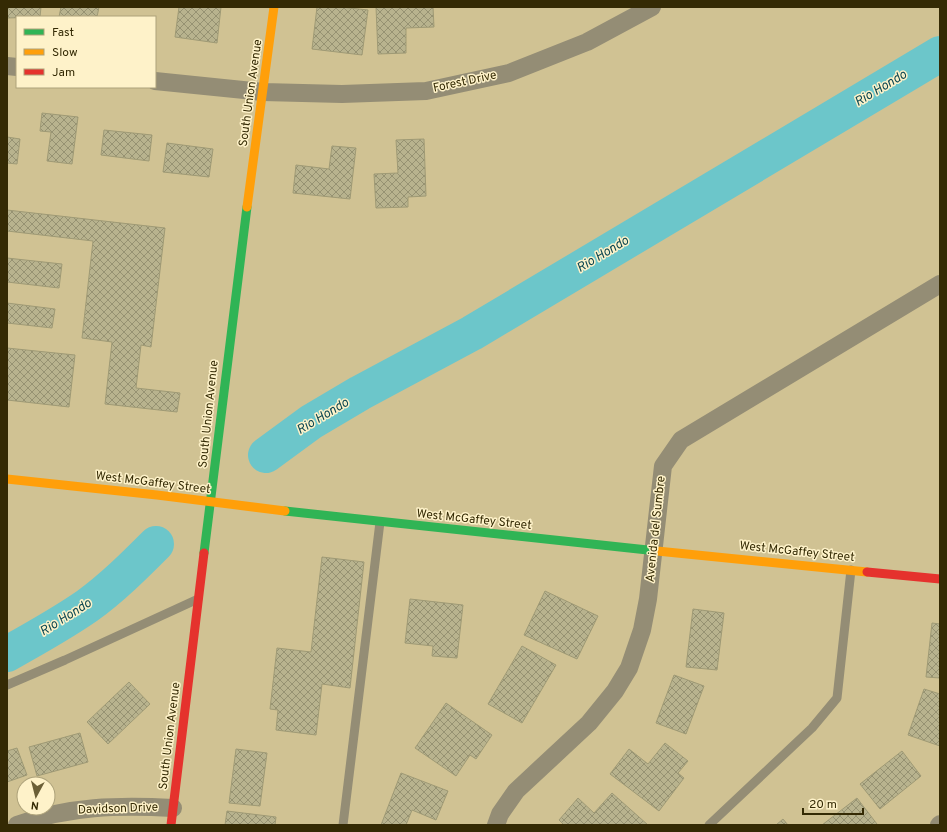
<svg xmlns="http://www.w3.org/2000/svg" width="947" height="832" font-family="Overpass,sans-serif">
	<defs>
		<pattern id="building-cross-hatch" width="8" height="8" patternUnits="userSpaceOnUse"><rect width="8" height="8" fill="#b8b38e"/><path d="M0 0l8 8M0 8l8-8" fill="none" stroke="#969272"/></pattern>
	</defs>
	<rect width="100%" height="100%" fill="#d0c293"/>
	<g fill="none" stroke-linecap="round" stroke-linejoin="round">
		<!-- river -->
		<g stroke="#6cc6ca" stroke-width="36">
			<polyline points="266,455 311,422 360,393 472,333 940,54"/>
			<path d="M7,654C34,639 61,624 87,606C112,588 134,566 156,544"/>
		</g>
	</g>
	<!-- building -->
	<g fill="url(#building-cross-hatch)" stroke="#9f9a75">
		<polygon points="7,7 41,7 40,17 7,18"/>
		<polygon points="61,7 99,7 97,17 59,17"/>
		<polygon points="179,7 221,7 217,43 175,37"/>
		<polygon points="317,7 341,7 368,10 362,55 312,49"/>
		<polygon points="376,7 433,7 434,27 406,28 406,53 378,54"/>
		<polygon points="42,113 78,117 72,164 47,161 51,132 40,131"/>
		<polygon points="104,130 152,135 149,161 101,155"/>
		<polygon points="7,137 20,139 17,164 7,163"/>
		<polygon points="424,139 426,196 408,197 408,207 376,208 374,174 398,173 396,140"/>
		<polygon points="167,143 213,149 209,177 163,172"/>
		<polygon points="332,146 356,148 350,199 293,193 296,165 329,169"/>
		<polygon points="7,210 165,228 151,347 141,345 136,388 180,393 177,412 105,404 112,342 82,338 93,241 7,231"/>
		<polygon points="7,258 62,264 59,288 7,282"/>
		<polygon points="7,303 55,309 52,328 7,323"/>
		<polygon points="7,348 75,355 69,407 7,400"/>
		<polygon points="322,557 364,562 350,688 322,684 316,735 276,730 278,710 270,709 277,648 311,652"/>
		<polygon points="545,591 598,616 577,659 524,635"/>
		<polygon points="410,599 463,605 457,658 432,656 433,646 405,643"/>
		<polygon points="693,609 724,613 717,670 686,667"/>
		<polygon points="932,623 940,624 940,678 926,677"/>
		<polygon points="522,646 556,665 522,723 488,704"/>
		<polygon points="674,675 704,686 686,734 656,723"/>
		<polygon points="129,682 150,704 108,744 87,722"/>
		<polygon points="924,689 940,694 940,746 908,735"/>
		<polygon points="446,703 492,735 476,759 470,755 456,776 415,748"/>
		<polygon points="80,733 88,762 37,776 29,747"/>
		<polygon points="665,743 688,761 678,773 684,778 659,811 610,774 629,749 648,764"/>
		<polygon points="17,748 27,775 7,782 7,751"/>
		<polygon points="236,749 267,753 260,806 229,803"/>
		<polygon points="902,751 921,776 880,809 860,784"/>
		<polygon points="401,773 448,791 436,820 412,810 406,825 381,825"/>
		<polygon points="612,793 648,825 564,825 559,820 578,798 594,813"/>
		<polygon points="857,798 877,824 875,825 822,825"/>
		<polygon points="227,811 276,817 275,825 225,825"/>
		<polygon points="783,819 788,825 776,825"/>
	</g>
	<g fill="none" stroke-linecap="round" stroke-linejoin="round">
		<!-- lane -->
		<g stroke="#948d75" stroke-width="9">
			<polyline points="7,685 65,660 198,599"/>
			<polyline points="343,825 380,522"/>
			<polyline points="709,825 812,728 837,698 851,570"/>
		</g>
		<!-- street -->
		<g stroke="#948d75" stroke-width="18">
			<polyline points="7,66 17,67"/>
			<polyline points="155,81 263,92 342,94 426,91 509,73 587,42 652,7"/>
			<path d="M17,825C68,806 119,805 173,808"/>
			<polyline points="496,825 500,814 516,791 589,723 615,691 629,668 642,630 648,599 663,466 681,440 940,284"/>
			<polyline points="939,825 940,824"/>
		</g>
		<!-- fast -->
		<g stroke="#30b455" stroke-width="9">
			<polyline points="285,511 657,551"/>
			<polyline points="204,553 247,207"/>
		</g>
		<!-- slow -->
		<g stroke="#ff9f0a" stroke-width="9">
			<polyline points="247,207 274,7"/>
			<polyline points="7,479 157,495 285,511"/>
			<polyline points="657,551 867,572"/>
		</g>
		<!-- jam -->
		<g stroke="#e5322d" stroke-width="9">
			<polyline points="867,572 940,579"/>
			<polyline points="171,825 204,553"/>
		</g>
	</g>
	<g text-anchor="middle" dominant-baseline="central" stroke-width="3" stroke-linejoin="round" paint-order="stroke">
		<!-- street labels -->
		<g font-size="12" fill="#342a04" stroke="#fef2c9">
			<text transform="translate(465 82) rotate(-12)">Forest Drive</text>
			<text transform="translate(251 93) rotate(-82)">South Union Avenue</text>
			<text transform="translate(209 414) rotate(-84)">South Union Avenue</text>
			<text transform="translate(153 483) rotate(7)">West McGaffey Street</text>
			<text transform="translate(474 520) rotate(6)">West McGaffey Street</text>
			<text transform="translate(656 529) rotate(-84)">Avenida del Sumbre</text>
			<text transform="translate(797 552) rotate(6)">West McGaffey Street</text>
			<text transform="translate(170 736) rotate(-83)">South Union Avenue</text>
			<text transform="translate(118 809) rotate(-2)">Davidson Drive</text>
		</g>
		<!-- water labels -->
		<g font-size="13" font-style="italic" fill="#0c4752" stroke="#fef2c9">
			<text transform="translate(881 89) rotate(-31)">Rio Hondo</text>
			<text transform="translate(603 255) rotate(-31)">Rio Hondo</text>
			<text transform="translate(323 417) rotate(-31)">Rio Hondo</text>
			<text transform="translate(66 618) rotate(-32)">Rio Hondo</text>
		</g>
	</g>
	<!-- border -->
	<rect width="947" height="832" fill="none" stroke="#342a04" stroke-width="16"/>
	<!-- legend -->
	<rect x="16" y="16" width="140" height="72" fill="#fef2c9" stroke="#ada27a"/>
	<rect x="24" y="29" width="20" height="6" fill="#30b455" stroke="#ada27a"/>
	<text x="52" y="36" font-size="12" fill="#342a04">Fast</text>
	<rect x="24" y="49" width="20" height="6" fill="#ff9f0a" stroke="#ada27a"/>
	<text x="52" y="56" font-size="12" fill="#342a04">Slow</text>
	<rect x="24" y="69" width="20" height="6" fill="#e5322d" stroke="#ada27a"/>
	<text x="52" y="76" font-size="12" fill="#342a04">Jam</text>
	<!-- north arrow -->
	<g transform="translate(36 796) rotate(187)"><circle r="19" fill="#fef2c9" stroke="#ada27a"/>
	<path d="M0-3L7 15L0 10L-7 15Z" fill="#6b5f36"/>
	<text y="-6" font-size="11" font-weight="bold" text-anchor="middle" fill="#342a04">N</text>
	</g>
	<!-- scale -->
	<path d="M803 808v6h60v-6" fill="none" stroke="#342a04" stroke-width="2"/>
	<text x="809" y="808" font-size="12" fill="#342a04" stroke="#fef2c9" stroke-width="3" paint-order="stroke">20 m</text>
</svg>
